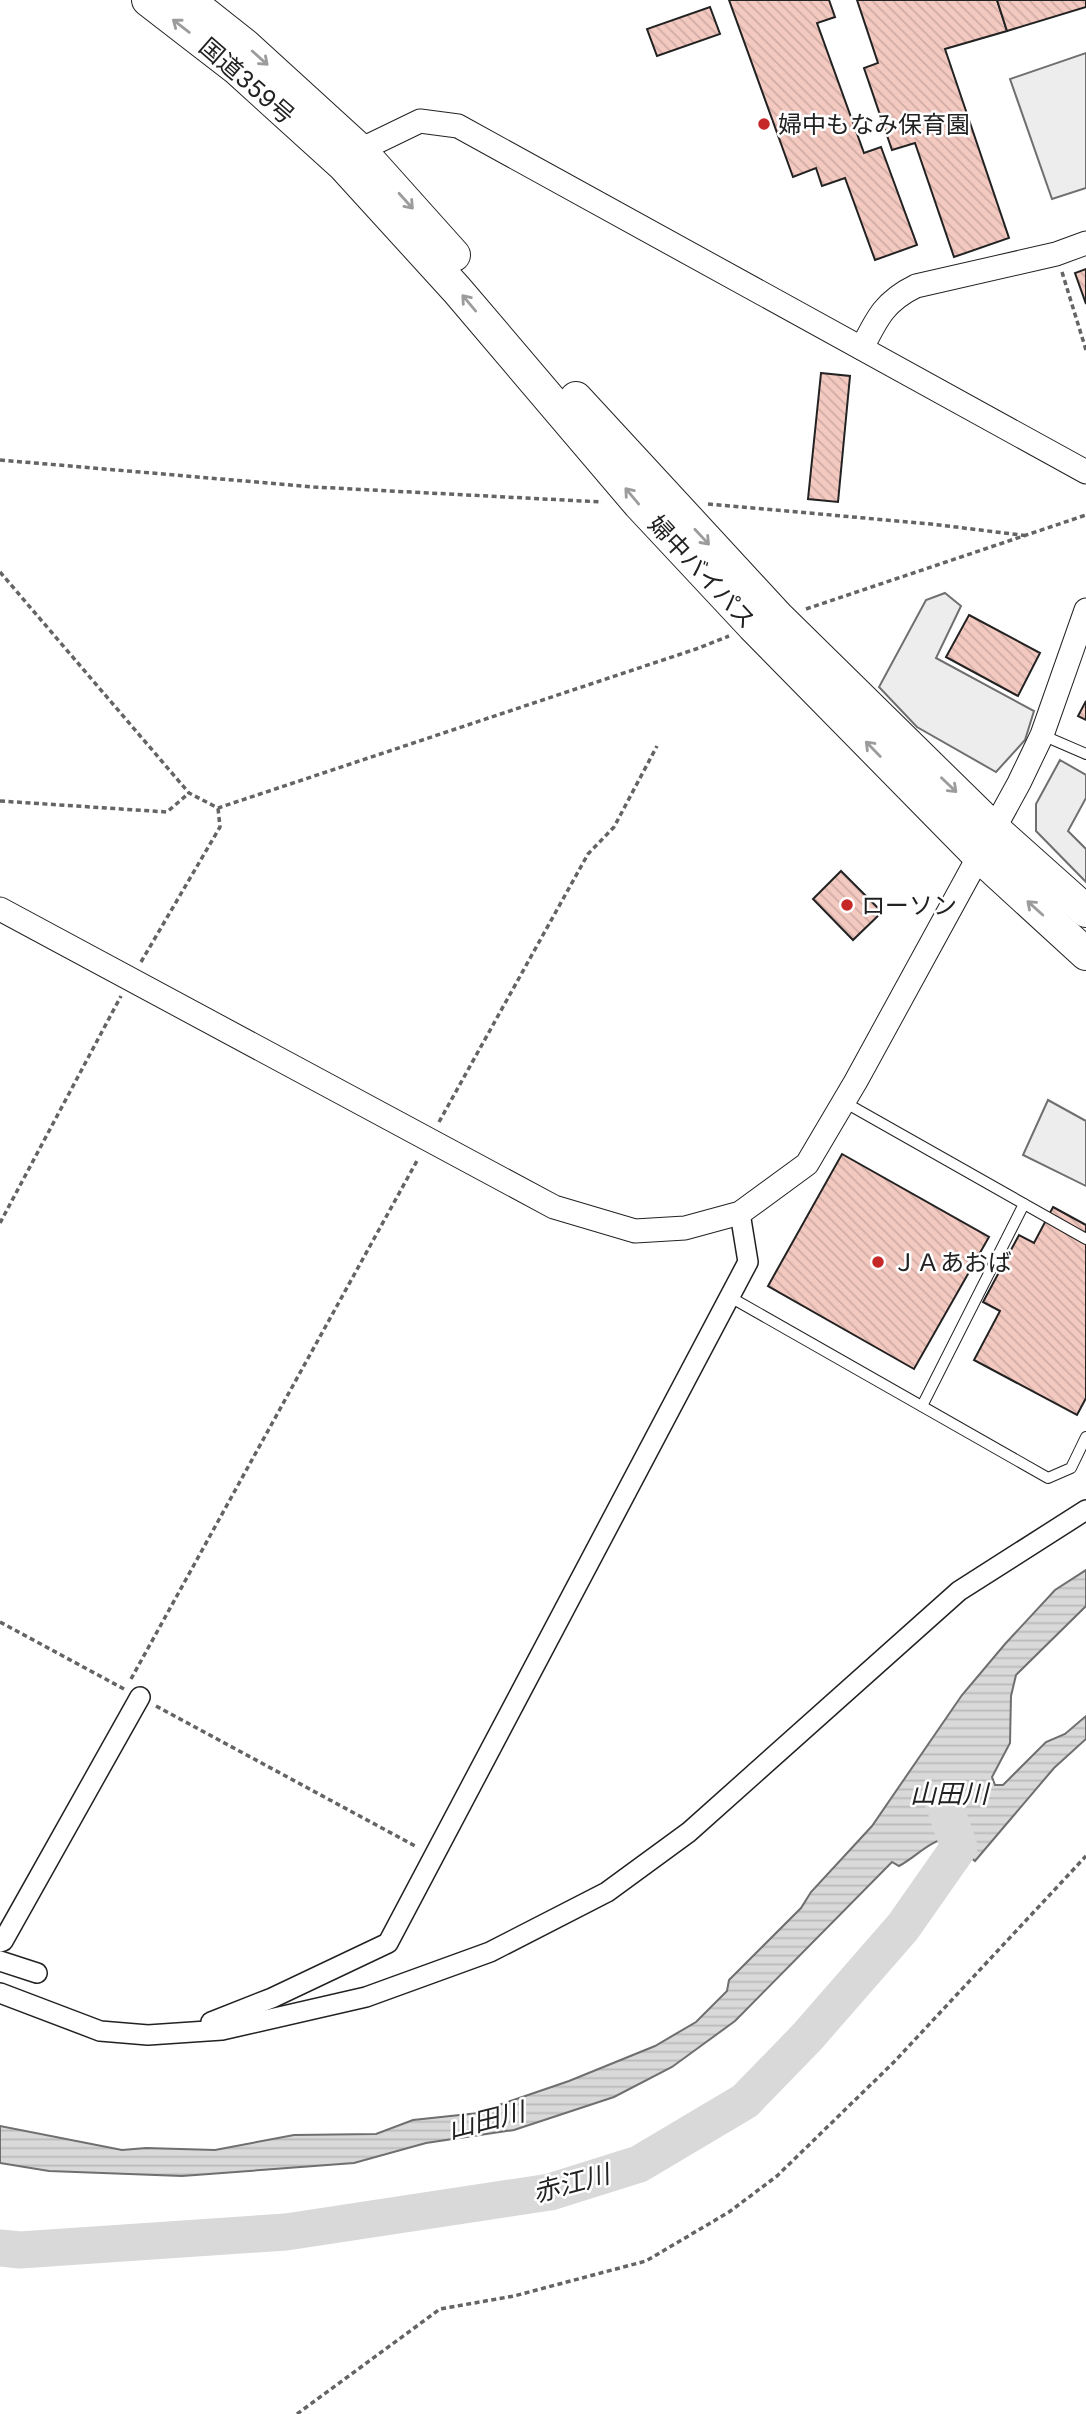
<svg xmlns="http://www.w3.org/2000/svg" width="1086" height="2414" font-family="Inter,'Noto Sans JP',sans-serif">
	<defs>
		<pattern id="water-rules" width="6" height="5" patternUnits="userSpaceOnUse" patternTransform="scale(1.75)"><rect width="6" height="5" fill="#d9d9d9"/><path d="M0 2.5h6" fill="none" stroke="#bababa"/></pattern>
		<pattern id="building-back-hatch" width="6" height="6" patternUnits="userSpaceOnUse" patternTransform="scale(1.75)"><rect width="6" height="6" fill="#f3c9c0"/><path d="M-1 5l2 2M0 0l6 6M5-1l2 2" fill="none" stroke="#d0aca5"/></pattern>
	</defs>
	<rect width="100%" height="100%" fill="#fff"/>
	<!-- parking -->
	<g fill="#ededed" stroke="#6f6f6f" stroke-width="2">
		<polygon points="1086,53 1086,188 1052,199 1010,79"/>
		<polygon points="945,593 961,606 936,658 1034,711 1025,740 996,772 917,727 879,687 926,600"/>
		<polygon points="1060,760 1086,775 1086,798 1068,831 1086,849 1086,882 1036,831 1036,804"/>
		<polygon points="1048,1100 1086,1121 1086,1186 1023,1155"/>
	</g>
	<!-- water -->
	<path fill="url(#water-rules)" stroke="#6f6f6f" stroke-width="2" d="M1086,1570V1606L1016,1675L1011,1696L1010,1743L992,1777L995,1785H1003L1046,1742L1065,1734L1086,1716V1739L1054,1768L975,1861L948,1838C929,1841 916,1857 899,1866L892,1862L735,2021L672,2067L614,2097L514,2130L426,2143L354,2163L182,2176L49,2171L0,2163V2126L122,2150L146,2148L215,2150L294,2135L376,2134L413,2120L488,2112L499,2105L569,2081L655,2046L696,2022L727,1991L729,1980L801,1908L811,1892L872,1826L962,1695L1005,1644L1055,1590Z"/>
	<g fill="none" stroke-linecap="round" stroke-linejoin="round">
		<!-- river -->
		<polyline stroke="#d9d9d9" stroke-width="37" points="0,2248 20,2250 286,2232 550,2192 639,2164 745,2101 808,2036 903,1927 959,1847 943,1801"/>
	</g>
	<!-- building -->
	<g fill="url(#building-back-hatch)" stroke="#222" stroke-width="2">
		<polygon points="729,0 829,0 835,17 817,23 864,153 881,147 917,245 875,260 845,178 822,186 816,168 793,177"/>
		<polygon points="857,0 997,0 1007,31 945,49 1009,238 954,257 915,143 892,150 864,68 878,63"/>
		<polygon points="997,0 1086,0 1086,7 1007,31"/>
		<polygon points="710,7 720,34 657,56 647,29"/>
		<polygon points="1086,269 1086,304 1075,273"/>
		<polygon points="821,373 850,376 838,502 808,499"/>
		<polygon points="969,615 1040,653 1018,696 946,657"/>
		<polygon points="1086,701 1086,720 1078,716"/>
		<polygon points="841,871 882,912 853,940 813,899"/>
		<polygon points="842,1154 989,1237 914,1369 768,1286"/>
		<polygon points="1053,1207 1086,1225 1086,1398 1077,1415 974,1360 1000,1311 983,1302 1019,1235 1034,1243"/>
	</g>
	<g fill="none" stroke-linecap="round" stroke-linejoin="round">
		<defs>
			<g id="service">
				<polyline points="1042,735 1086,754"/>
				<polyline points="844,1102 1086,1239"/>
				<polyline points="730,1297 1048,1478 1071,1468 1086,1437"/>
				<polyline points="922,1406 1024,1204"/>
			</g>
			<g id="minor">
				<polyline points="0,1942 3,1941 140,1697"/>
				<polyline points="0,1961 37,1973"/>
				<polyline points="0,1993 100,2031 148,2035 222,2030 366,1997 490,1952 607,1892 689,1832 959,1591 1086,1510"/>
				<polyline points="211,2022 272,1998 388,1943 748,1262 740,1213"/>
			</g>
			<g id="tertiary">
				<polyline points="350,160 360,150 420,121 458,126 1086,472"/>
				<path d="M862,348C877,318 885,301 916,286L1056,254L1086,243"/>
				<polyline points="0,909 554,1207 635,1231 685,1228 740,1213 807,1164 856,1081 1019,783 1042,735 1086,610"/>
			</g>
			<g id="trunk">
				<polyline points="148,0 236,68 344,166 457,290 639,504 753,626 979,856 1086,954"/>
				<polyline points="188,0 245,45 360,150 454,255"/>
				<polyline points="576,398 779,618 993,828 1086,911"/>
			</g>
		</defs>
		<!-- service casing -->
		<use href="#service" stroke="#222" stroke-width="12"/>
		<!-- minor casing -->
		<use href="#minor" stroke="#222" stroke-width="22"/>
		<!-- tertiary casing -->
		<use href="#tertiary" stroke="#222" stroke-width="25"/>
		<!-- trunk casing -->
		<use href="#trunk" stroke="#222" stroke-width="34"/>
		<!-- path -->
		<g stroke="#646464" stroke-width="3.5" stroke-dasharray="5 3.5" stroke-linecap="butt">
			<polyline points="1062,272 1086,350"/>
			<polyline points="0,460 314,487 602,502"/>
			<polyline points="708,504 931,524 1029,536"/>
			<polyline points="0,572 189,793 218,808 696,649 729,636"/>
			<polyline points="806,609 1086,515"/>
			<polyline points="0,801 167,812 189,793"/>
			<polyline points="141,962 220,827 218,808"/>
			<polyline points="439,1122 588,854 614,827 657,746"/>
			<polyline points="0,1223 121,996"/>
			<polyline points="0,1622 124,1689"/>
			<polyline points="131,1679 418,1159"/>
			<polyline points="156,1706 417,1847"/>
			<polyline points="297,2414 440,2309 514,2296 646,2261 729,2212 777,2176 894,2062 1086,1856"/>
		</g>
		<!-- service -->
		<use href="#service" stroke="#fff" stroke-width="10"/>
		<!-- minor -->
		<use href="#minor" stroke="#fff" stroke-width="19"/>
		<!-- tertiary -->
		<use href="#tertiary" stroke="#fff" stroke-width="23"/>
		<!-- trunk -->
		<use href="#trunk" stroke="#fff" stroke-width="32"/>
	</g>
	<!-- one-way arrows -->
	<defs><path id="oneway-shaft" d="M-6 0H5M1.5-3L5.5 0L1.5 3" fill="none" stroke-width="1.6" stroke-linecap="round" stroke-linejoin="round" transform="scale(1.75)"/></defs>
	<g stroke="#9c9c9c">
		<use href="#oneway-shaft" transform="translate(181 26) rotate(-142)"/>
		<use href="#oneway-shaft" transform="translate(260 58) rotate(42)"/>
		<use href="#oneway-shaft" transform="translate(406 201) rotate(48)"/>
		<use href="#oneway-shaft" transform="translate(469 303) rotate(-130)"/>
		<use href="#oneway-shaft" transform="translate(632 496) rotate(-130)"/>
		<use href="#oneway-shaft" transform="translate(702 537) rotate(47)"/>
		<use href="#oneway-shaft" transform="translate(873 749) rotate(-134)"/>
		<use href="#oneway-shaft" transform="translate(949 785) rotate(44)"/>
		<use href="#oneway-shaft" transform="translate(1035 908) rotate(-138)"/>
	</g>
	<!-- markers -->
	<g fill="#c62828" stroke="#fff" stroke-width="2.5">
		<circle cx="764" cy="124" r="7"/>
		<circle cx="847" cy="905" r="7"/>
		<circle cx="878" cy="1262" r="7"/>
	</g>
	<g text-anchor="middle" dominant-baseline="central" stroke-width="5" stroke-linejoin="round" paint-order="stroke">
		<!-- street labels -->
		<g font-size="24" fill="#222" stroke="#fff">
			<text transform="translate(247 81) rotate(41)">国道359号</text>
			<text transform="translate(702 572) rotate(47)">婦中バイパス</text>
		</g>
		<!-- poi labels -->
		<g font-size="24" fill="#222" stroke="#fff" text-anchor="start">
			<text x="778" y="124">婦中もなみ保育園</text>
			<text x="861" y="905">ローソン</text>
			<text x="892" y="1262">ＪＡあおば</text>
		</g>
		<!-- water labels -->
		<g font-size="26" font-style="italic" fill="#222" stroke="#fff">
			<text x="949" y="1793">山田川</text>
			<text transform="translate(486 2120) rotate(-14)">山田川</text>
			<text transform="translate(571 2183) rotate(-15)">赤江川</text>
		</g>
	</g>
</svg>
